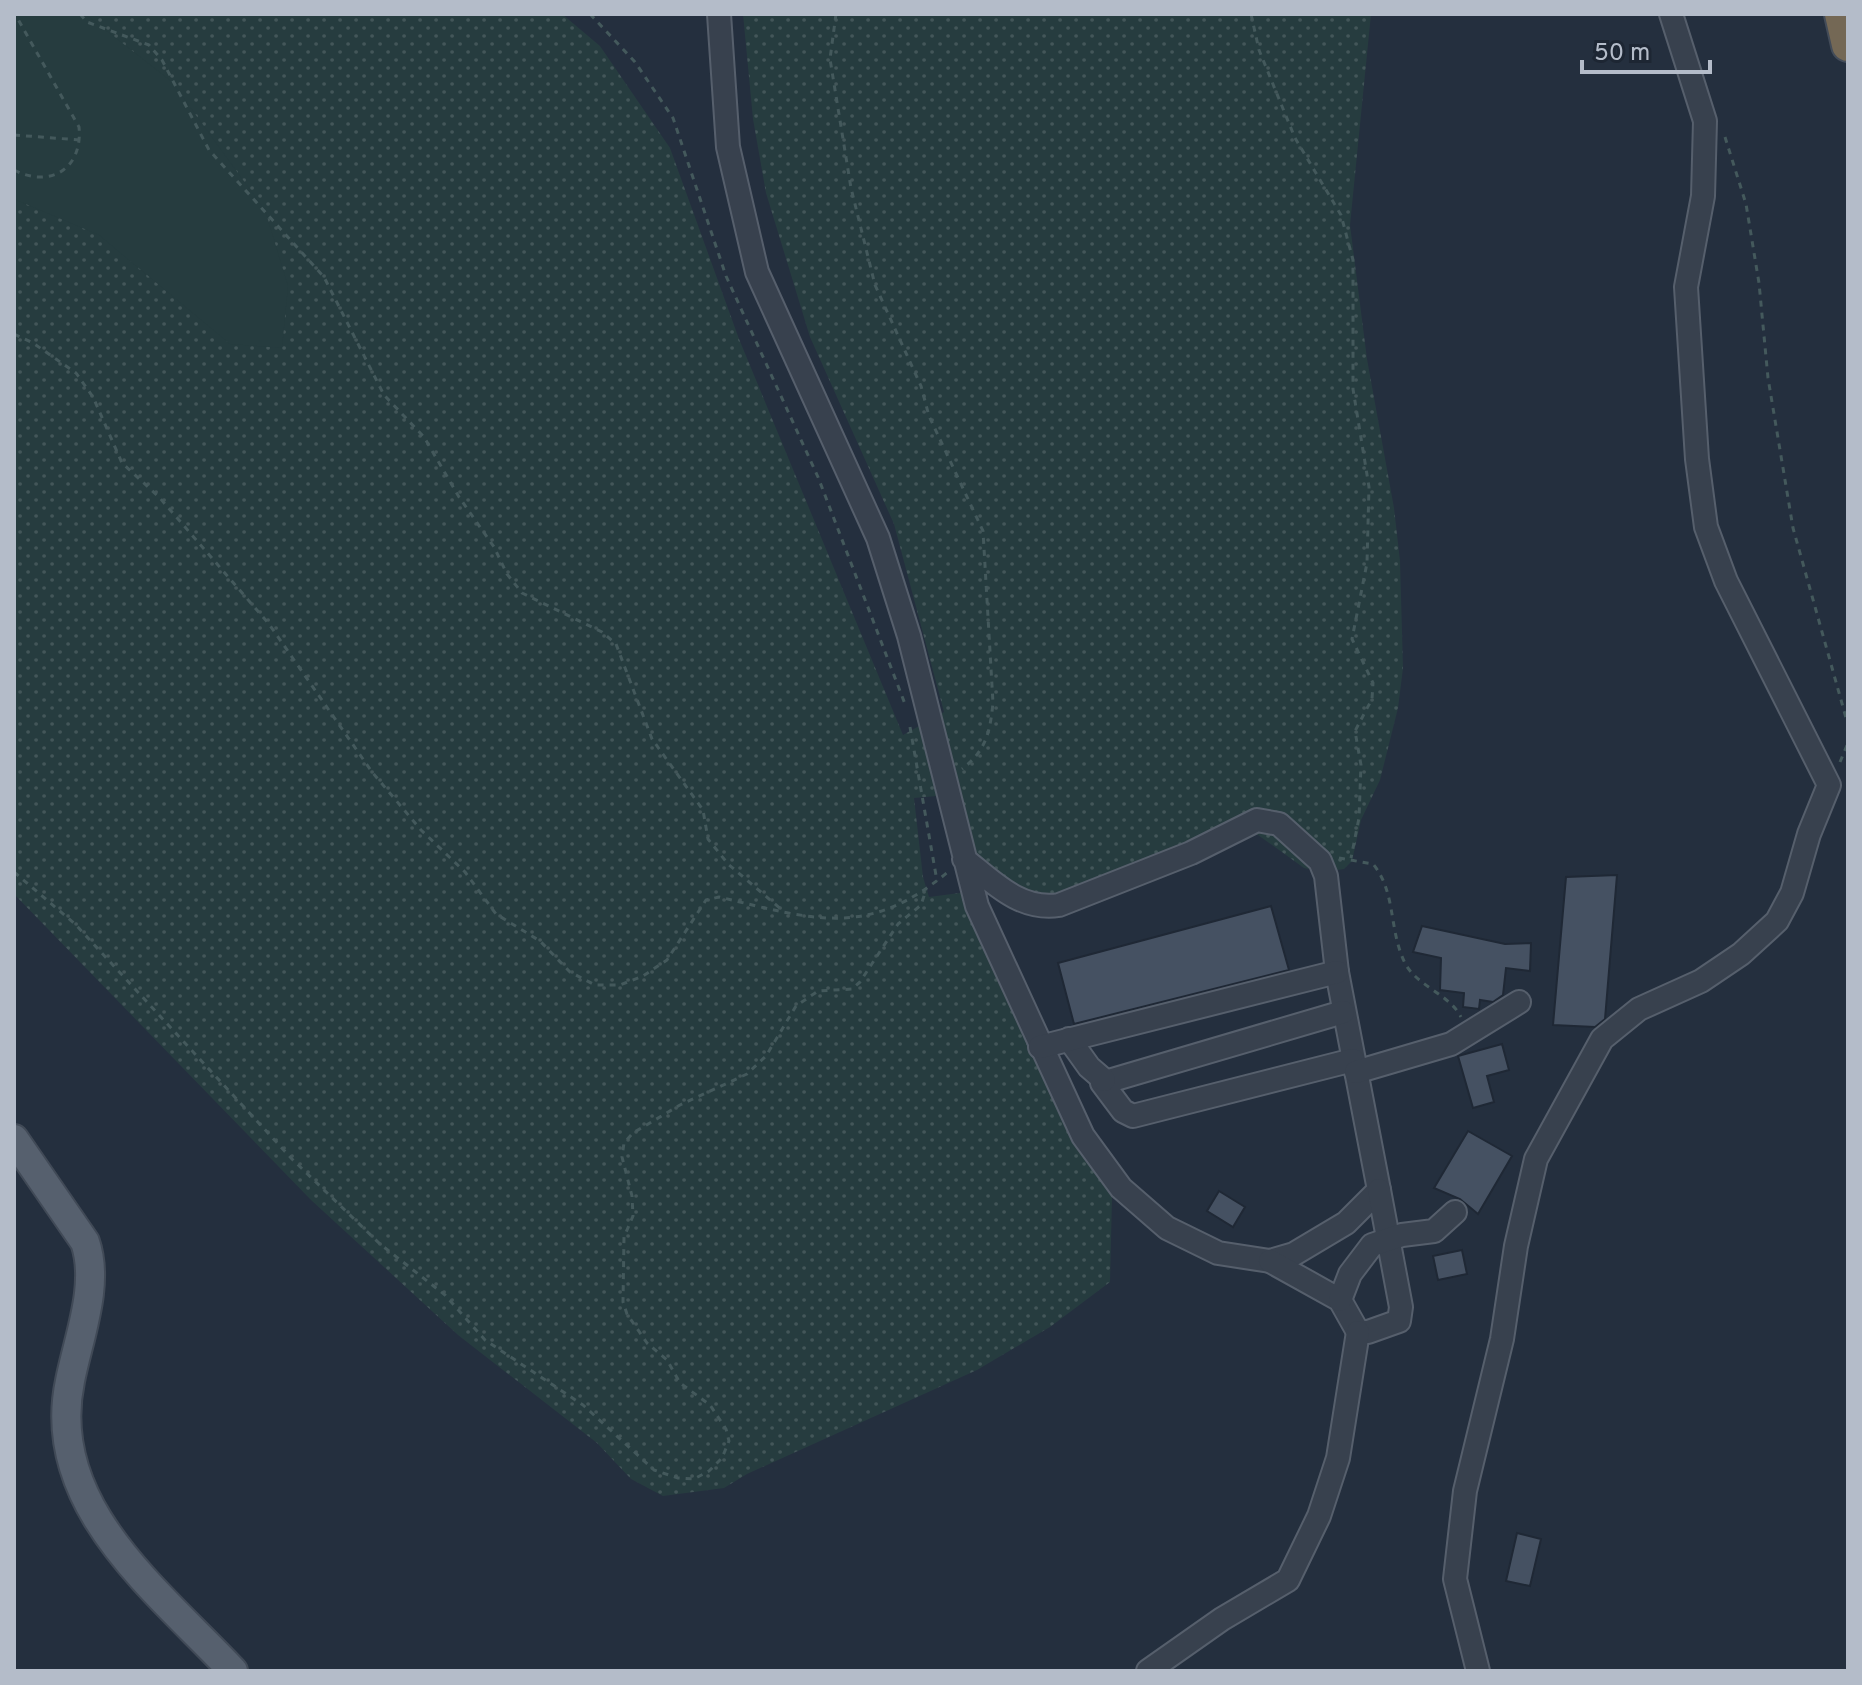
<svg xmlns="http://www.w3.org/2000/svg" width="1862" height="1685" font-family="Overpass,sans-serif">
	<defs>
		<pattern id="grass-dots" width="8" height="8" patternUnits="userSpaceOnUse" patternTransform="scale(2)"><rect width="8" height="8" fill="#263c3f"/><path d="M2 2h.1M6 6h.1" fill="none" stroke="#435659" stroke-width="1.8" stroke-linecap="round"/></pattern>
	</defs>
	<rect width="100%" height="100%" fill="#242f3e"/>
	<!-- grass -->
	<polygon fill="url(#grass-dots)" points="14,14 562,14 600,46 670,148 739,339 903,735 944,712 894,524 810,337 766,193 753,119 743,14 1371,14 1350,225 1367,359 1394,508 1400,561 1403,668 1398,708 1380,780 1361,820 1352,861 1344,869 1323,872 1304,868 1258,835 1243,834 1047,913 986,888 948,795 914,798 923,877 929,897 967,892 1021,1029 1112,1197 1110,1282 1050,1327 977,1370 747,1474 724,1488 663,1496 631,1479 597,1443 458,1335 311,1200 14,894"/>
	<!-- garden -->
	<polygon fill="#263c3f" points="14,14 85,14 171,81 265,210 288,286 282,348 230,344 99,235 14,199"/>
	<!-- building -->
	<g fill="#455162" stroke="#1f2835" stroke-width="2">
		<polygon points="1617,875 1605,1019 1595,1027 1553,1025 1566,877"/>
		<polygon points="1271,906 1289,970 1074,1024 1058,963"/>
		<polygon points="1422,926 1505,944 1531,943 1530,971 1506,968 1503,995 1493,1002 1480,1000 1479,1009 1463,1007 1464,993 1440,990 1441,958 1413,952"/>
		<polygon points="1502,1044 1509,1070 1487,1076 1494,1102 1473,1108 1458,1056"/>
		<polygon points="1468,1131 1512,1156 1478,1214 1460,1199 1434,1188"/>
		<polygon points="1219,1191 1245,1207 1233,1227 1207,1211"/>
		<polygon points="1462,1250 1467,1274 1438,1280 1433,1256"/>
		<polygon points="1517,1533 1541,1539 1530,1586 1506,1581"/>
	</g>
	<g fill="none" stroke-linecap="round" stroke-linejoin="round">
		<defs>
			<g id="minor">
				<path d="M719,14L728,147L757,272L878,538L909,636L977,906L1083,1136L1121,1188L1167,1228L1218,1253L1270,1261L1294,1254L1346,1223L1379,1190L1337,972L1326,876L1320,861L1279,824L1257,820L1191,853L1059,905C1020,911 993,882 964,859"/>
				<polyline points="1343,1012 1102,1083 1123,1111 1133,1116 1353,1060"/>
				<polyline points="1069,1039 1089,1067 1104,1080"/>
				<polyline points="1040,1047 1337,972"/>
				<polyline points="1356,1072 1451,1044 1519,1002"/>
				<polyline points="1270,1261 1340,1300 1358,1332 1368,1332 1399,1321 1401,1307 1379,1190"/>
				<polyline points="1340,1300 1350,1274 1372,1245 1402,1235 1434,1231 1455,1212"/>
				<polyline points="1148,1671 1222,1619 1288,1580 1319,1516 1338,1458 1358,1332"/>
				<polyline points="1478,1671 1455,1579 1465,1491 1502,1339 1516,1246 1536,1159 1602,1039 1639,1009 1701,981 1741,954 1777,921 1792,893 1809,834 1829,785 1726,581 1706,527 1697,459 1686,287 1703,196 1705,121 1671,14"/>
			</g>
			<path id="major" d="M14,1139L85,1242C100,1285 78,1339 70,1381C44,1505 157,1590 233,1671"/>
			<polyline id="highway" points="1841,14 1848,45"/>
		</defs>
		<!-- minor casing -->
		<use href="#minor" stroke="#565f6c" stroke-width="26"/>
		<!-- major casing -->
		<use href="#major" stroke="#414a57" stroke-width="32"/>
		<!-- highway casing -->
		<use href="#highway" stroke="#434c59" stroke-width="36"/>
		<!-- path -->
		<g stroke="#44595c" stroke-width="3" stroke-dasharray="6 6" stroke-linecap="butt">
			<polyline points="80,14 87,22 149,45 162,60 209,150 324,277 384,395 424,437 459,497 494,547 507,574 522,593 602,632 616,644 652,739 703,810 708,839 728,864 782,910"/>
			<polyline points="590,14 635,62 673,118 726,276 818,477 905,704"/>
			<path d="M836,14L830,59L851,188L875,285L921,386L929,416L983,531L993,703C990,732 986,751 962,769"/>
			<polyline points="1251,14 1259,50 1295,138 1341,215 1353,260 1353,389 1369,487 1367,563 1352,639 1373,683 1372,699 1355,731 1361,765 1359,818 1351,858"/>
			<polyline points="14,135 80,140"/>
			<polyline points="1725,137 1746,204 1759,283 1768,378 1793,528 1848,725"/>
			<path d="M14,170C51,189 83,168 79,127L15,14"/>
			<path d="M14,334L33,343L76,373L93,397L122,463L159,497L269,624L372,772L421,830L465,872L496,914L540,941L570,972L595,985H620L643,976L667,960L706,900L719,897C813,919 867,940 949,871"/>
			<polyline points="910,727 937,881"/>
			<polyline points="1840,762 1848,743"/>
			<path d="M1339,858L1373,864C1397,893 1388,931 1406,965C1418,986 1450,995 1461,1017"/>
			<polyline points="14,872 75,924 292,1159 380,1244 445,1295 485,1340 583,1405 654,1470 678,1478 694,1479 709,1471 722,1458 729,1441 726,1429 710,1405 680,1383 667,1360 647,1343 627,1314 623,1302 624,1237 633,1216 632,1196 622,1157 624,1143 633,1133 680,1105 747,1074 766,1056 796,1006 818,991 852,989 860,982 898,924 921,905 926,890"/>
		</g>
		<!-- minor -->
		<use href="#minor" stroke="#38414e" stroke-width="22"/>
		<!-- major -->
		<use href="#major" stroke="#56606e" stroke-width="28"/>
		<!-- highway -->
		<use href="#highway" stroke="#746855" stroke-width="32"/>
	</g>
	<!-- border -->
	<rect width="1862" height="1685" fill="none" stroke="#b4bcc9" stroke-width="32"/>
	<!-- scale -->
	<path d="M1582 60v12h128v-12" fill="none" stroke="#b4bcc9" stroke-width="4"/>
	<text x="1594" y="60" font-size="24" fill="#b4bcc9" stroke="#1d2633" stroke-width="6" paint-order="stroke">50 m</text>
</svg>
